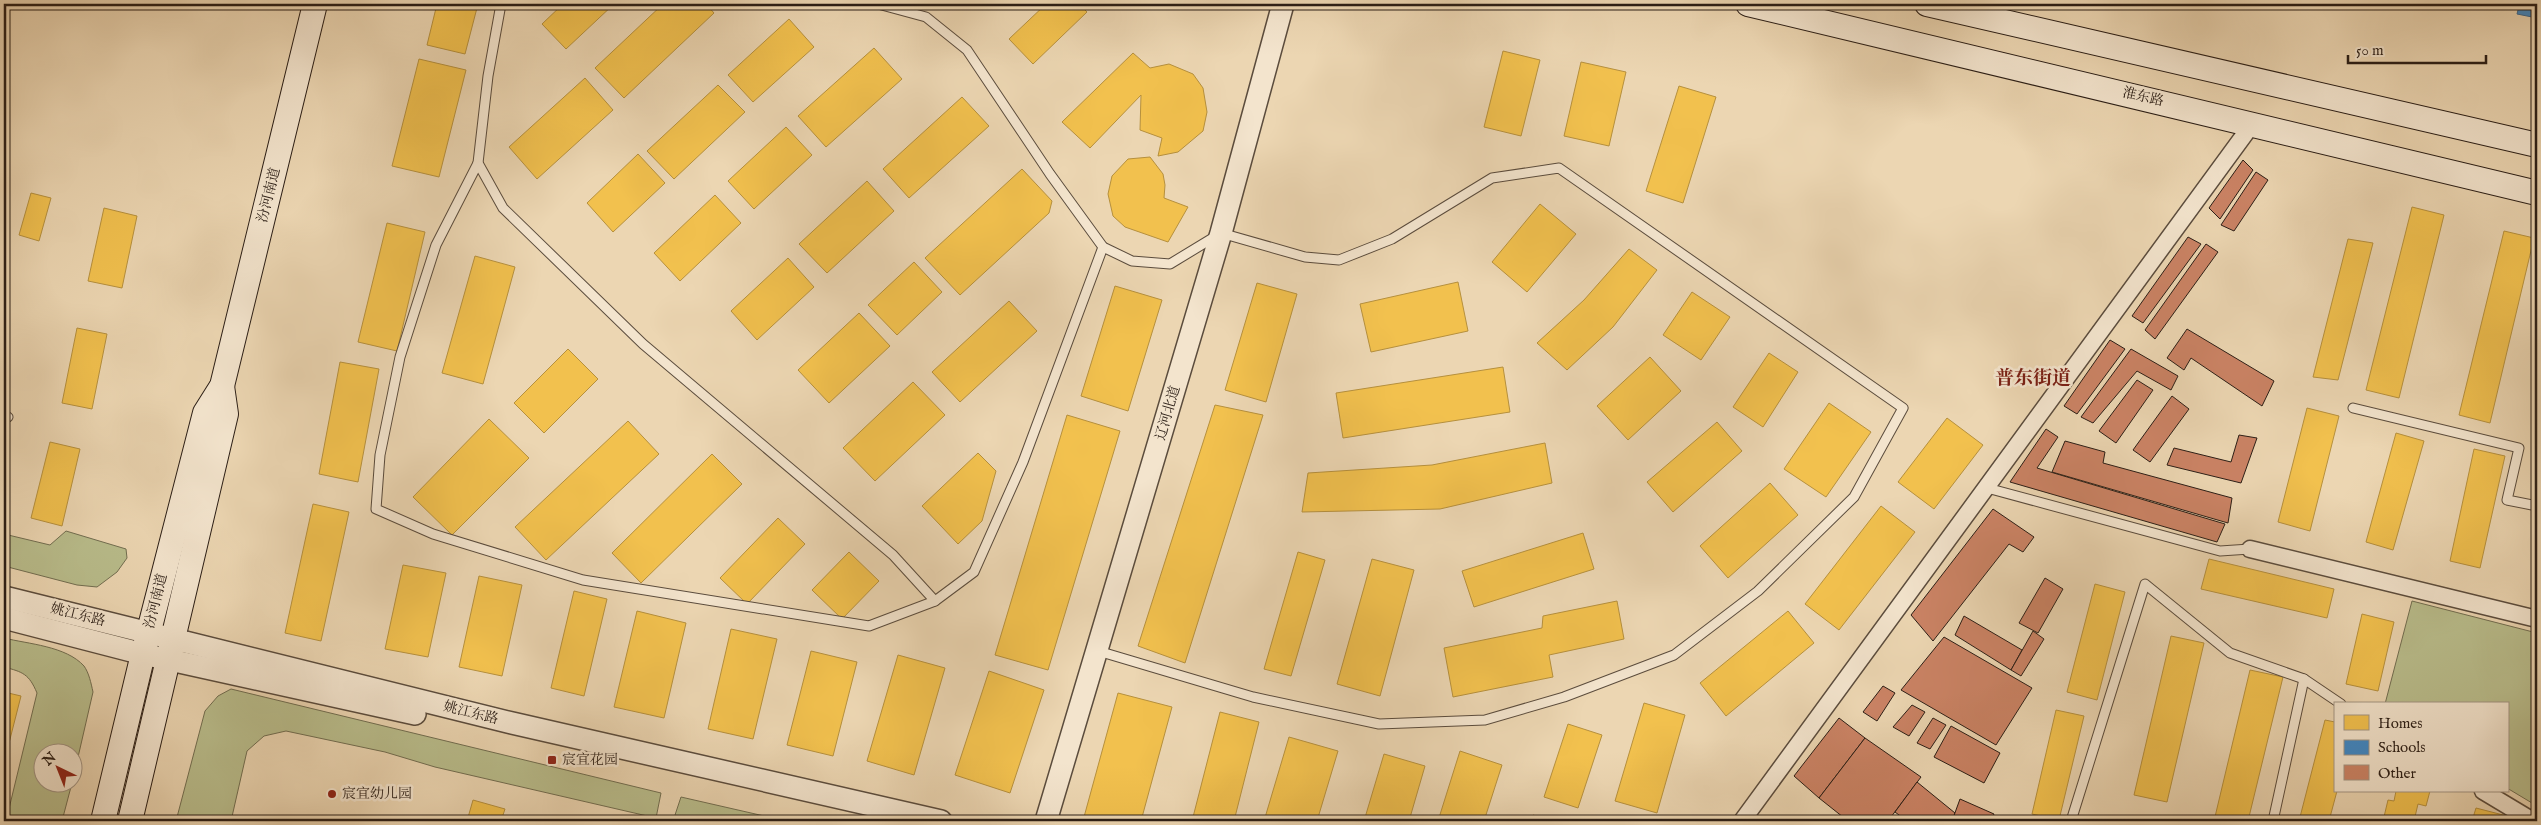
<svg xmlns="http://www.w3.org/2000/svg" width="2541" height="825" font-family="'IM FELL English','Noto Serif SC',serif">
	<rect width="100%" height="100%" fill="#ecd6b2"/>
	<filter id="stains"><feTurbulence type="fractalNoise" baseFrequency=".004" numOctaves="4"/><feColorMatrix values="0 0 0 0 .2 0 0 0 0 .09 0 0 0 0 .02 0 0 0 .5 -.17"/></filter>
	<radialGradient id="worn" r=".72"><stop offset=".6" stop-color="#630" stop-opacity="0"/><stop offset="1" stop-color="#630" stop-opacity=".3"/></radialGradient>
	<!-- green -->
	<g fill="#b9bd8c" stroke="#726e51">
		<polygon points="66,531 126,549 127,558 117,572 97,587 77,585 4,566 4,534 50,545"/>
		<polygon points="2412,601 2537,633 2537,806 2507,788 2507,704 2385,704"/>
		<path d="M4,638C28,644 66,646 84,666C89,673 91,683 93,692L73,779L72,752H42V782L72,783L62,821H6L37,693C29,674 23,672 4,667Z"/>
		<polygon points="231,689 661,793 656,818 435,767 385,752 286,731 264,736 247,751 231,821 176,821 205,711 218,696"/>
		<polygon points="681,797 786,821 673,821"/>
	</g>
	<!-- homes -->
	<g fill="#f2c14e" stroke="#b6903d">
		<polygon points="437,4 478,4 465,54 427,45"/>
		<polygon points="563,4 614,4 566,49 542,24"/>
		<polygon points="663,4 706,4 714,13 624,98 595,68"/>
		<polygon points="1046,4 1079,4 1087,12 1033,64 1009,39"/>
		<polygon points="789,19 814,47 753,102 728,75"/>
		<polygon points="874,48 902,79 826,147 798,116"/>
		<polygon points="1503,51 1540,60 1521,136 1484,127"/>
		<polygon points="1133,53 1150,68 1169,64 1193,74 1203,88 1207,112 1203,131 1178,152 1158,156 1162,138 1140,130 1141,95 1090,148 1062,122"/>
		<polygon points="419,59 466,70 439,177 392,166"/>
		<polygon points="1581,62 1626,72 1609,146 1564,136"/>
		<polygon points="585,78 613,110 537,179 509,147"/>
		<polygon points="718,85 745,112 674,179 647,151"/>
		<polygon points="1679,86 1716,97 1683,203 1646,191"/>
		<polygon points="962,97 989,126 909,198 883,169"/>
		<polygon points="786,127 812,155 754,209 728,181"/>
		<polygon points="638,154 665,183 613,232 587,203"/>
		<polygon points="1150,157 1163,174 1165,185 1164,198 1188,207 1168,242 1125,227 1113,216 1108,194 1112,176 1128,159"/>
		<polygon points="1022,169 1052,201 1049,213 960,295 925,258"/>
		<polygon points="867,181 894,211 827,273 799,244"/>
		<polygon points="31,193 51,198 39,241 19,235"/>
		<polygon points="715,195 741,223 680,281 654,253"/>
		<polygon points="1540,204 1576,234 1527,292 1492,262"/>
		<polygon points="2412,207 2444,215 2399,398 2366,390"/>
		<polygon points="104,208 137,216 122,288 88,281"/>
		<polygon points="387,223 425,232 397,351 358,342"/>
		<polygon points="2504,231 2534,238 2490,423 2459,415"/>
		<polygon points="2348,239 2373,243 2338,380 2313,377"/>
		<polygon points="1629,249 1657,270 1613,327 1567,370 1537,343 1584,300"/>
		<polygon points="475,256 515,267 483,384 442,373"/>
		<polygon points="788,258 814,287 757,340 731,311"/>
		<polygon points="914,262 942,292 897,335 868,305"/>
		<polygon points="1458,282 1468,331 1371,352 1360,304"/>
		<polygon points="1257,283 1297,294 1266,402 1225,390"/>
		<polygon points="1115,286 1162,300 1128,411 1081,396"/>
		<polygon points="1692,292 1730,317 1701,360 1663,335"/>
		<polygon points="1009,301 1037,331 960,402 932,372"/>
		<polygon points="859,313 890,346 829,403 798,370"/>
		<polygon points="77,328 107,334 92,409 62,403"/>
		<polygon points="568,349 598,379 544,433 514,403"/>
		<polygon points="1769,353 1798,372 1763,427 1733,407"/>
		<polygon points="1650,357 1681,391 1628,440 1597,406"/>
		<polygon points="340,362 379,369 358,482 319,474"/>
		<polygon points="1503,367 1510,412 1343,438 1336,393"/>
		<polygon points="913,382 945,415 875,481 843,448"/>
		<polygon points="1829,403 1871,432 1826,497 1784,469"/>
		<polygon points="1215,405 1263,415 1185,663 1138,646"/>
		<polygon points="2307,408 2339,416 2310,531 2278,522"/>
		<polygon points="1067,415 1120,431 1048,670 995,655"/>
		<polygon points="1947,418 1983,445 1934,509 1898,482"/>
		<polygon points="489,419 529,458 452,535 413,497"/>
		<polygon points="628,421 659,454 546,560 515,527"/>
		<polygon points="1717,422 1742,451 1673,512 1647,482"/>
		<polygon points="2396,433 2424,441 2393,550 2366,542"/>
		<polygon points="50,442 80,449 62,526 31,518"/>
		<polygon points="1545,443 1552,483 1440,509 1302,512 1308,473 1432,465"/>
		<polygon points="2474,449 2505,456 2480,568 2450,561"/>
		<polygon points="978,453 996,471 982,521 958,544 922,506"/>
		<polygon points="712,454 742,484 641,583 612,553"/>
		<polygon points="1770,483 1798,515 1728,578 1700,546"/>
		<polygon points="313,504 349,512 321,641 285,633"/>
		<polygon points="1881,506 1915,532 1839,630 1805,604"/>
		<polygon points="778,518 805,544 747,604 720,578"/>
		<polygon points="1583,533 1594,569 1474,607 1462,571"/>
		<polygon points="849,552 879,581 842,619 812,590"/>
		<polygon points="1298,552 1325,560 1291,676 1264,669"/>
		<polygon points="1372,559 1414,570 1380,696 1337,684"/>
		<polygon points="2209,559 2334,589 2327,618 2201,589"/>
		<polygon points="403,565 446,573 428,657 385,649"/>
		<polygon points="479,576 522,585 502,676 459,667"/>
		<polygon points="2095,584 2125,592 2097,700 2067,692"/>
		<polygon points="574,591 607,599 584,696 551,688"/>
		<polygon points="1617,601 1624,639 1549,655 1553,677 1453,697 1444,648 1542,628 1543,616"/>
		<polygon points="637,611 686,623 664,718 614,707"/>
		<polygon points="1788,611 1814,643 1726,716 1700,683"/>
		<polygon points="2362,614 2394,622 2378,691 2346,684"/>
		<polygon points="731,629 777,639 753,739 708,729"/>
		<polygon points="2171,636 2204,643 2167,802 2134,795"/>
		<polygon points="811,651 857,662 833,756 787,745"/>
		<polygon points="898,655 945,668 914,775 867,761"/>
		<polygon points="2250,670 2283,677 2248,821 2214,821"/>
		<polygon points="989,671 1044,690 1010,793 955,775"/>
		<polygon points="4,692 21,696 8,747 4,746"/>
		<polygon points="1118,693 1172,707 1141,821 1100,821 1084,817"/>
		<polygon points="1644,703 1685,715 1657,813 1615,801"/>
		<polygon points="2056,710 2084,716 2059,820 2032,814"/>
		<polygon points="1220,712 1259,722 1234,821 1192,821"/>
		<polygon points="2325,720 2335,722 2335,791 2337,791 2329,821 2299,821"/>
		<polygon points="1568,724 1602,735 1578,808 1544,797"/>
		<polygon points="1289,737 1338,751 1317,821 1264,821"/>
		<polygon points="1460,751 1502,765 1484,821 1438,821"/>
		<polygon points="1384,754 1425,766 1409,821 1364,821"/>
		<polygon points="2396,791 2430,791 2426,806 2418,804 2414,821 2383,821 2388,800 2394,801"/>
		<polygon points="473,800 505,809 501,821 467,821"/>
		<polygon points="2476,808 2511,817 2510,821 2472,821"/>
		<polygon points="1533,815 1553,821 1531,821"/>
	</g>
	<!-- schools -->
	<polygon fill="#3f88c5" stroke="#396890" points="2509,4 2537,4 2537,18 2517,14 2519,6"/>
	<!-- building -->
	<g fill="#cb8365" stroke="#2b1e16">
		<polygon points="2243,160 2253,170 2220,219 2209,208"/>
		<polygon points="2256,172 2268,180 2234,231 2221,225"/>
		<polygon points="2188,237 2201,244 2143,323 2132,316"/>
		<polygon points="2206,244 2218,252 2155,339 2145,330"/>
		<polygon points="2187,329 2274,381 2262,406 2191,358 2184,370 2167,358"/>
		<polygon points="2110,340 2125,349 2077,414 2064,406"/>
		<polygon points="2131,349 2178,376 2171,390 2137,371 2093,423 2081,417"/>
		<polygon points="2137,380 2153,390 2116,443 2099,431"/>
		<polygon points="2172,396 2189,409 2150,462 2133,450"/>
		<polygon points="2046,429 2058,437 2037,468 2225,524 2217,542 2010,482"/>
		<polygon points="2239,435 2257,438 2241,483 2167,465 2174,448 2231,462"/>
		<polygon points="2065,441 2105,452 2103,463 2232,498 2228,523 2052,472"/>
		<polygon points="1993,509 2034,537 2023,552 2009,544 1933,641 1911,615"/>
		<polygon points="2045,578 2063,589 2038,633 2019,623"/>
		<polygon points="1964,616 2022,650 2011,670 1955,635"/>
		<polygon points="2033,631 2044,639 2021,676 2011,670"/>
		<polygon points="1944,637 2032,688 1996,745 1901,690"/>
		<polygon points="1883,686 1895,693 1877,721 1863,712"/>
		<polygon points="1912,705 1925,712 1909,736 1893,727"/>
		<polygon points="1839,718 1865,738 1819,798 1794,776"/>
		<polygon points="1933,718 1946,725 1930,749 1917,743"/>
		<polygon points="1951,726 2000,753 1984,783 1934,757"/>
		<polygon points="1865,738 1921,777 1888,821 1848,821 1819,798"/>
		<polygon points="1917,782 1955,813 1952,821 1907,821 1895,812"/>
		<polygon points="1960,799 1994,814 1991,821 1952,821"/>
	</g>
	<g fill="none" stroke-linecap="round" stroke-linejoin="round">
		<defs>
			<g id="service">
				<polyline points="501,4 488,76 478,163 503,208 643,344 893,555 935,601"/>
				<polyline points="878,4 926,17 967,50 1050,174 1103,247 1132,261 1170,264 1221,233 1305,257 1339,260 1392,239 1492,178 1559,168 1903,408 1854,497 1758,591 1674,655 1564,697 1485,720 1379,724 1253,697 1098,651"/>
				<polyline points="478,163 436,245 400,357 380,455 376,509 433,534 583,580 869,626 935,601 974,572 1023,462 1103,247"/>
				<polyline points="2353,408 2519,448 2507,500 2537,506"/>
				<polyline points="4,416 8,417"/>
				<polyline points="1987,488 2220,551 2250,549"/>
				<polyline points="2071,821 2145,584 2230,653 2304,679 2341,704"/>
				<polyline points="2273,821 2304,679"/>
			</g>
			<g id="minor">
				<polyline points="2250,549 2537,619"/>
				<polyline points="2483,791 2533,821"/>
				<polyline points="1742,821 2253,123"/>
			</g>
			<g id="tertiary">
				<polyline points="4,597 512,723 941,821"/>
				<polyline points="4,618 143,654 415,714"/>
				<polyline points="1046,821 1221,233 1283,4"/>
			</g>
			<g id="secondary">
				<polyline points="1748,4 2537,193"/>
				<polyline points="1927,4 2537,145"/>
				<polyline points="103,821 143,654 205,413 222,386 315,4"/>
				<polyline points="130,821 226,414 222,386"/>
			</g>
		</defs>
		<!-- service casing -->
		<use href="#service" stroke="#5b4c3d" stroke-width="11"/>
		<!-- minor casing -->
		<use href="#minor" stroke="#5b4c3d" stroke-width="19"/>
		<!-- tertiary casing -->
		<use href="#tertiary" stroke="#5b4c3d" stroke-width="24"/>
		<!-- secondary casing -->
		<use href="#secondary" stroke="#2b1e16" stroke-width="26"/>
		<!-- service -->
		<use href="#service" stroke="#f3e4cd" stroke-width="9"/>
		<!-- minor -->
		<use href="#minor" stroke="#f3e4cd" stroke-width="16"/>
		<!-- tertiary -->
		<use href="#tertiary" stroke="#f3e4cd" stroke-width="21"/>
		<!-- secondary -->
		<use href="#secondary" stroke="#f3e4cd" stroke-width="24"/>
	</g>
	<!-- markers -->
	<g fill="#8f2418" stroke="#f3e4cd" stroke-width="2">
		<rect x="547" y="755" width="10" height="10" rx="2.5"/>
		<circle cx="332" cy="794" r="5"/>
	</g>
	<g text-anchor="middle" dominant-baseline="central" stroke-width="5" stroke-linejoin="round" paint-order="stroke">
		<!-- street labels -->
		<g font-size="14" fill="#2b1e16" stroke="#f3e4cd">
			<text transform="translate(2143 97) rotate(13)">淮东路</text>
			<text transform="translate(269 195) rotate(-76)">汾河南道</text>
			<text transform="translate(1168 413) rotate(-74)">辽河北道</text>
			<text transform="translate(156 601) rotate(-76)">汾河南道</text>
			<text transform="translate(78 615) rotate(14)">姚江东路</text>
			<text transform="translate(471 713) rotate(14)">姚江东路</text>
		</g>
		<!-- poi labels -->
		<g font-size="14" fill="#2b1e16" stroke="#f3e4cd" text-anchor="start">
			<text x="562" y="760">宸宜花园</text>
			<text x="342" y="794">宸宜幼儿园</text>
		</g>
		<!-- district labels -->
		<g font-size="19" font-weight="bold" fill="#7a1f14" stroke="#f3e4cd">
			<text x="2033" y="379">普东街道</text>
		</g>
	</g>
	<!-- margin -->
	<rect width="2541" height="825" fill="none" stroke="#ecd6b2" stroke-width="20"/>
	<rect x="5" y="5" width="2531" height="815" fill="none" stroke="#2b1e16" stroke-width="2.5"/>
	<rect x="10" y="10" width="2521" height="805" fill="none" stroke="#2b1e16"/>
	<!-- legend -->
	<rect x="2334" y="702" width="175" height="90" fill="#f3e4cd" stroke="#a39584"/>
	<rect x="2344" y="715" width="25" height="15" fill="#f2c14e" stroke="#a39584"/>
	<text x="2378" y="728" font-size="15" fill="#2b1e16">Homes</text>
	<rect x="2344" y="740" width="25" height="15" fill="#3f88c5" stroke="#a39584"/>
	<text x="2378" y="752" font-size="15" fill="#2b1e16">Schools</text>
	<rect x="2344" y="765" width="25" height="15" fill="#cb8365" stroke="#a39584"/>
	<text x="2378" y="778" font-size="15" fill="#2b1e16">Other</text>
	<!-- north arrow -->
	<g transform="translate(58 768) rotate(317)"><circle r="24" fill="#f3e4cd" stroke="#a39584"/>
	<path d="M0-4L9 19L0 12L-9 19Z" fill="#8f2418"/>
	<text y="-8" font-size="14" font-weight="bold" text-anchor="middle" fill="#2b1e16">N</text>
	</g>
	<!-- scale -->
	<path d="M2348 55v8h138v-8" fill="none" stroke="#2b1e16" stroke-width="2.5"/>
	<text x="2356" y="55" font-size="15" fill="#2b1e16" stroke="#f3e4cd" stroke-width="4" paint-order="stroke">50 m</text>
	<rect width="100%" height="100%" filter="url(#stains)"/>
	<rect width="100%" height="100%" fill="url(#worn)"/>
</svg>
